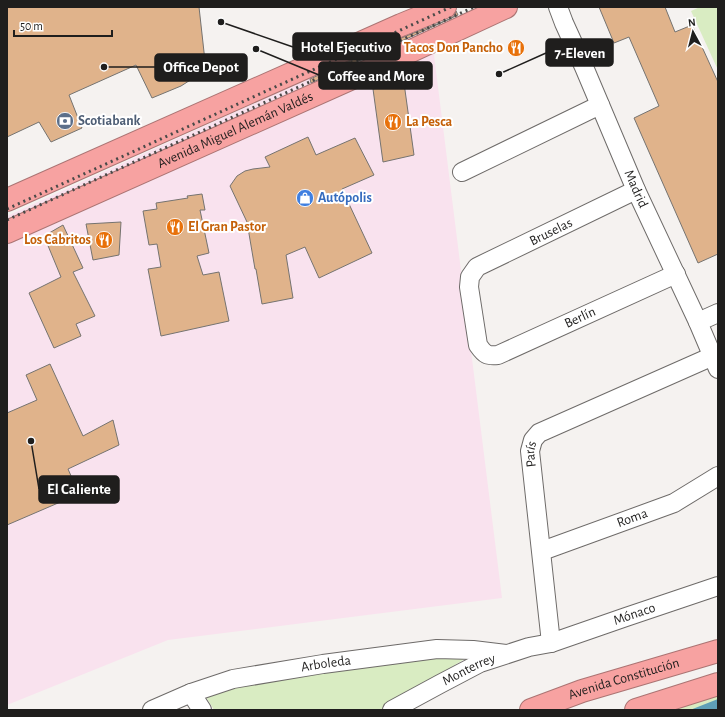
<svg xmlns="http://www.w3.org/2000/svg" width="725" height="717" font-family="'Alegreya Sans',sans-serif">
	<rect width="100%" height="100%" fill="#f5f2f0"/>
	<!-- industrial -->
	<polygon fill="#f9e2ee" points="430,23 502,598 168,640 7,705 7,216"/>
	<!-- green -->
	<g fill="#d9ecc2">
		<polygon points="700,7 718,7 718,70 691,11"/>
		<polygon points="453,654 462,656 463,660 381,710 214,710 206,697 208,692 263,680"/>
		<polygon points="718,691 718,710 660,710"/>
	</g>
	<!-- water -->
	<polygon fill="#5f9fb7" points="718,699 718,710 690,710"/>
	<!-- building -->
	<g fill="#e0b38b" stroke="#757370">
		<polygon points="7,7 199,7 206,70 181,86 152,98 136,65 69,95 82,128 51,142 39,122 7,137"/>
		<polygon points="599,7 665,7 675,32 692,25 718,82 718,254 698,263 634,118 659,106 629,37 614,43"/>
		<polygon points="456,11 458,15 311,83 310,79 406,36 450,19 455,15"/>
		<polygon points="404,83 414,155 383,162 373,89"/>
		<polygon points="308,137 316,155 355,138 374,175 342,189 372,253 319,278 305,247 286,255 293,298 262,304 256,269 255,269 247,222 230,186 237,176 245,171 253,169 270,167 265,157"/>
		<polygon points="202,194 205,210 200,210 209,253 197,256 203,275 219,272 229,321 161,336 148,269 161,267 157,244 149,245 143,211 157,209 156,203 188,198 187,196"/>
		<polygon points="121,222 119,255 93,260 86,224"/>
		<polygon points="63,225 83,268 73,272 95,316 76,324 81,336 54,348 29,293 61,277 44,236"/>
		<polygon points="50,364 83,436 113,420 119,445 68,469 79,494 7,525 7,413 37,400 26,375"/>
	</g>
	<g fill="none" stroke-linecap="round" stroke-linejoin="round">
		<defs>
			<g id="minor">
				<path id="s1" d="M558,7L564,23L584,67L636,190L698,322L718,369"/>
				<polyline points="462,172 600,105"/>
				<path id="s2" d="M636,190L477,267L470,277L469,287L478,345C485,355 487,356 498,355L676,274"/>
				<polyline points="698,322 718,313"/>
				<path id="s3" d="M542,551L674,503L718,476"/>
				<path id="s4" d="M551,643L530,451L533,440L539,433L713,356"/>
				<polyline points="191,693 202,710"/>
				<path id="s5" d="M152,710L191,693L233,679L323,664L437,649L473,650L506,654"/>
				<path id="s6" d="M392,710L440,684L480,663L529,647L551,643L626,617L718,586"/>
			</g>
			<g id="highway">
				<polyline points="7,200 401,25 445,7"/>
				<path id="s7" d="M7,232L368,71L506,7"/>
				<path id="s8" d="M531,710L582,691L718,651"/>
				<polyline points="636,710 718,684"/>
			</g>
		</defs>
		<!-- minor casing -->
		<use href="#minor" stroke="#6e6b69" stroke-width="20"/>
		<!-- highway casing -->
		<use href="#highway" stroke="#ab7473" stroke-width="24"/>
		<!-- minor -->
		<use href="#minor" stroke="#fff" stroke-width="18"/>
		<!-- highway -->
		<use href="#highway" stroke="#f7a2a1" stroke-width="22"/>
		<!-- rail -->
		<g stroke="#4a4948" stroke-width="3" stroke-dasharray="2 4" stroke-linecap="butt">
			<polyline points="7,209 451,7"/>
			<polyline points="7,220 474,7"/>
		</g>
	</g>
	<!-- icons -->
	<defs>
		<symbol id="restaurant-disc" viewBox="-11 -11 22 22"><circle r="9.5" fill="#e8710a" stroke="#fff"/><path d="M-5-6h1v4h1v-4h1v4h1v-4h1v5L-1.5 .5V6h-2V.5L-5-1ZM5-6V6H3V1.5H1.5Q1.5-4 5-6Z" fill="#fff"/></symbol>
		<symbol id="bank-disc" viewBox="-11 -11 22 22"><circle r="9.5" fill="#5c6f8a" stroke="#fff"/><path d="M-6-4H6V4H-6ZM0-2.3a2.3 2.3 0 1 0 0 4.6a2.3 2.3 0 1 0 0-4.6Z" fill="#fff"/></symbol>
		<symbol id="shop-disc" viewBox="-11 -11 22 22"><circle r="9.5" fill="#3f7fe0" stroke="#fff"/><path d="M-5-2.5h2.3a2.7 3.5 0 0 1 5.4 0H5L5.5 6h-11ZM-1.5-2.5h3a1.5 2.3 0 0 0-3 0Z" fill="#fff"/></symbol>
	</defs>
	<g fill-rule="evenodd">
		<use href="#restaurant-disc" x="506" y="38" width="20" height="20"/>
		<use href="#bank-disc" x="55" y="111" width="20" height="20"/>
		<use href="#restaurant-disc" x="383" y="112" width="20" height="20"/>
		<use href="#shop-disc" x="295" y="188" width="20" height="20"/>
		<use href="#restaurant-disc" x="165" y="217" width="20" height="20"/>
		<use href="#restaurant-disc" x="94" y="230" width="20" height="20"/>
	</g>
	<g text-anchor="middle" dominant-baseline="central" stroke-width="4" stroke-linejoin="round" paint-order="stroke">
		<!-- food labels -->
		<g font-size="14" font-weight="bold" fill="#c56008" stroke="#fff" text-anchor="end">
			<text x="503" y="48">Tacos Don Pancho</text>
			<text x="406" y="122" text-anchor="start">La Pesca</text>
			<text x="188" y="227" text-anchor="start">El Gran Pastor</text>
			<text x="91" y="240">Los Cabritos</text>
		</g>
		<!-- service labels -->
		<g font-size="14" font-weight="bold" fill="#4e5e75" stroke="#fff" text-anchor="start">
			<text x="78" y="121">Scotiabank</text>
		</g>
		<!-- street labels -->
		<g font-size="14" fill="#1f1e1d" stroke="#fff">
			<text stroke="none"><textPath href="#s7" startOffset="250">Avenida Miguel Alemán Valdés</textPath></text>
			<text stroke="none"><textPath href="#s1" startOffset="198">Madrid</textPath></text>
			<text transform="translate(551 232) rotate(-26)">Bruselas</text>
			<text stroke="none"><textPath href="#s2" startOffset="372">Berlín</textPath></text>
			<text stroke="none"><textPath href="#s4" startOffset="190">París</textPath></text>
			<text stroke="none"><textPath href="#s3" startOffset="96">Roma</textPath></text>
			<text stroke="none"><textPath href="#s6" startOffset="262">Mónaco</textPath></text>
			<text stroke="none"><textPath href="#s5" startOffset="181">Arboleda</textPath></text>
			<text stroke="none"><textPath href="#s6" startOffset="87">Monterrey</textPath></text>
			<text stroke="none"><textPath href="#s8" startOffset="98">Avenida Constitución</textPath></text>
		</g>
		<!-- shop labels -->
		<g font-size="14" font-weight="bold" fill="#366cbe" stroke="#fff" text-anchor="start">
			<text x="318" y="198">Autópolis</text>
		</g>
	</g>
	<!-- callouts -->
	<path fill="none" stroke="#1f1e1d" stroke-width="1.5" d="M221 22L293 47M499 74L546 53M104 67L155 67M256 49L319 75M31 441L39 489"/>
	<g fill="#1f1e1d" stroke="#fff" stroke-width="1.5">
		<circle cx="221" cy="22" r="4"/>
		<circle cx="499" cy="74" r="4"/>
		<circle cx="104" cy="67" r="4"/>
		<circle cx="256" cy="49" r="4"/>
		<circle cx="31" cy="441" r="4"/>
	</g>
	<g fill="#1f1e1d" stroke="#1f1e1d" stroke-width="1.5">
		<rect x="293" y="33" width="107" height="27" rx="4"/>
		<rect x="546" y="39" width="67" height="27" rx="4"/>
		<rect x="155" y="54" width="92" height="27" rx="4"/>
		<rect x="319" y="62" width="113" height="27" rx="4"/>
		<rect x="39" y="476" width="80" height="27" rx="4"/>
	</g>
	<g font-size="15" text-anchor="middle" font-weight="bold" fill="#fff">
		<text x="346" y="52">Hotel Ejecutivo</text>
		<text x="580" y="58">7-Eleven</text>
		<text x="201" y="72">Office Depot</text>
		<text x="376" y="81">Coffee and More</text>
		<text x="79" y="494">El Caliente</text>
	</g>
	<!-- border -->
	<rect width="725" height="717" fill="none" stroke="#1f1e1d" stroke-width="16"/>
	<!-- north arrow -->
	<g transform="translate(693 32) rotate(353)" stroke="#ffffff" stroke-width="3" paint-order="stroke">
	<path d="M0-3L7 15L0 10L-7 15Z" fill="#1f1e1d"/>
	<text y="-6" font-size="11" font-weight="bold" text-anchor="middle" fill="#1f1e1d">N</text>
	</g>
	<!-- scale -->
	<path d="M14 30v6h98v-6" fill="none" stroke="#1f1e1d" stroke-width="2"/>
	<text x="20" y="30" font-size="12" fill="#1f1e1d" stroke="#ffffff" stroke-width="3" paint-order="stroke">50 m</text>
</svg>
